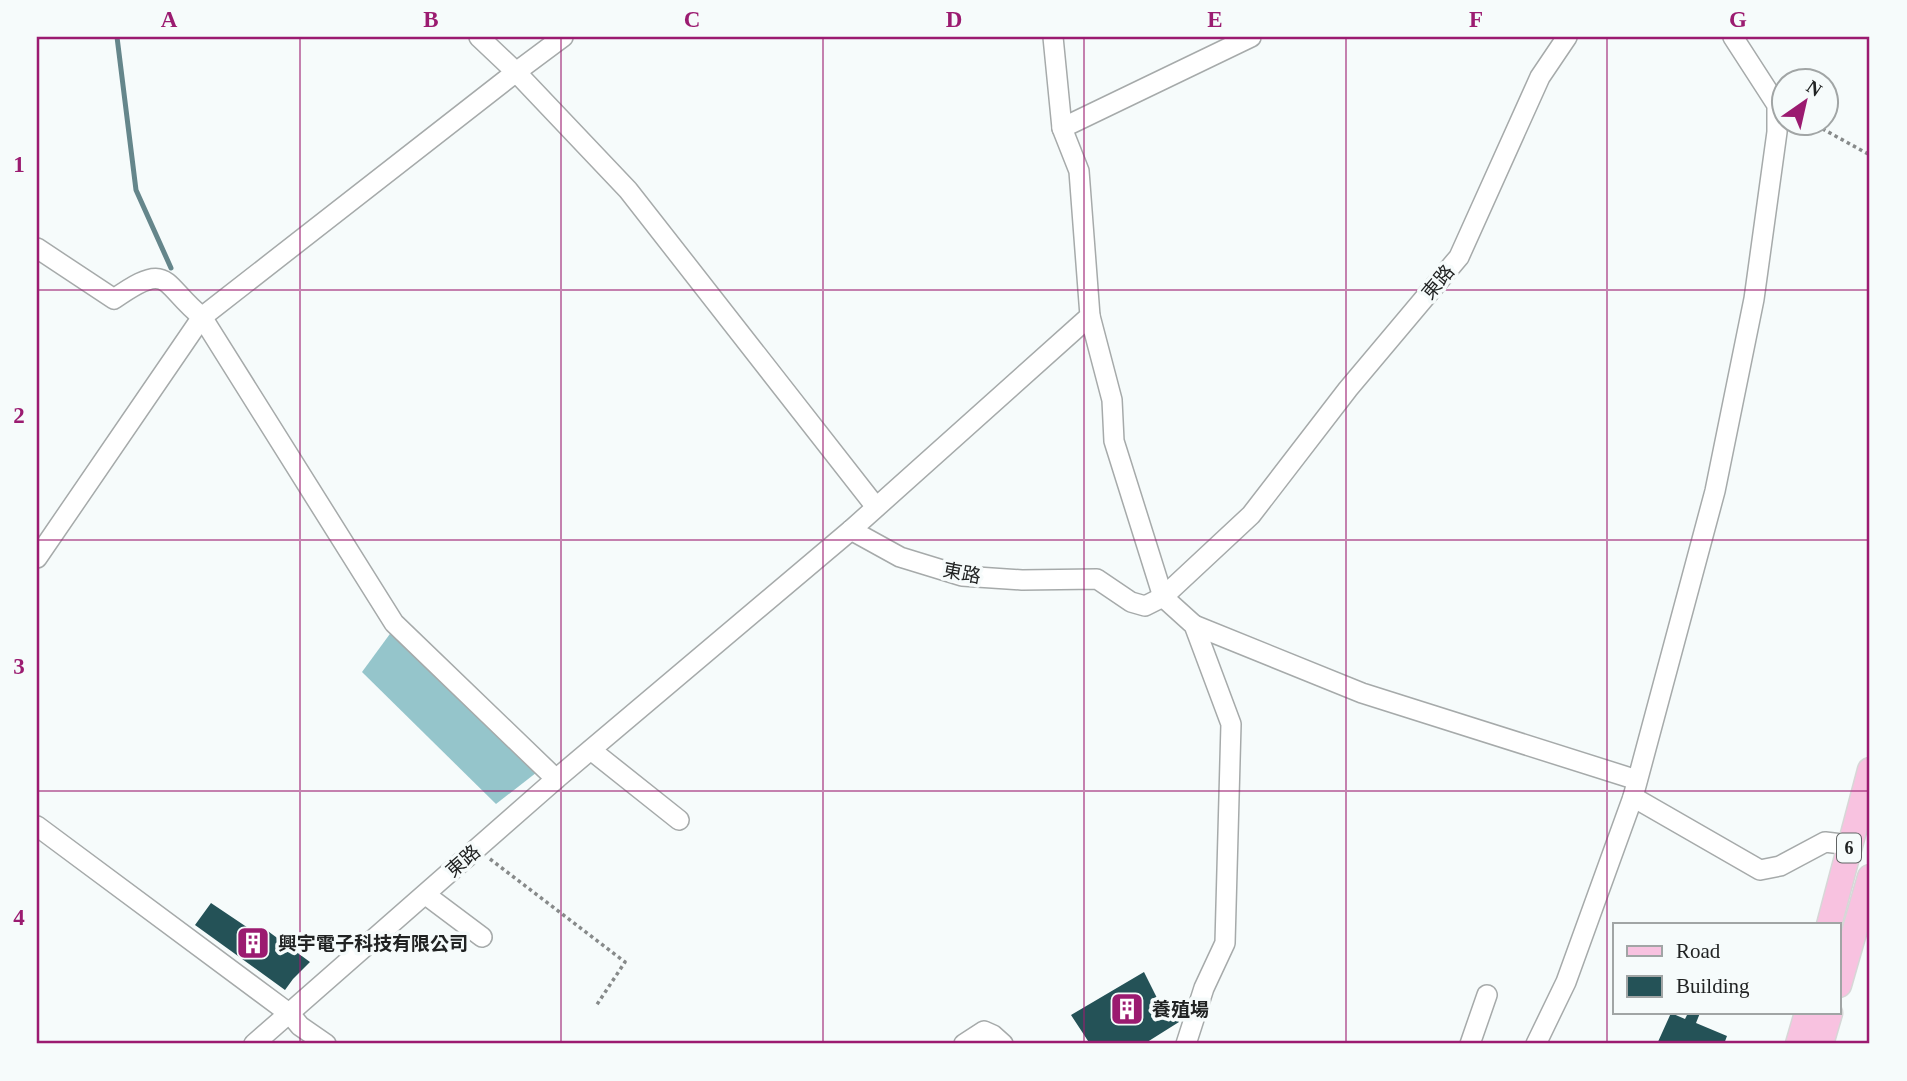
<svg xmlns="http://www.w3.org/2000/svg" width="1907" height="1081" font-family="'Times New Roman','Noto Sans TC',serif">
	<rect width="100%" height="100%" fill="#f6fbfb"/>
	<!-- forest -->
	<polygon fill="#95c5cb" points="395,627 541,769 496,804 362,672"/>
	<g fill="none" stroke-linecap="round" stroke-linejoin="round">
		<!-- stream -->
		<polyline stroke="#65868b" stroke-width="5" points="117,37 136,190 171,268"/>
	</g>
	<!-- building -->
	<g fill="#245257">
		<polygon points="211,903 260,936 265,929 310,962 293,979 285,990 195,925"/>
		<polygon points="1144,972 1159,1002 1166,1000 1179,1022 1144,1044 1090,1044 1071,1015"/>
		<polygon points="1671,1013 1685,1019 1688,1013 1700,1013 1696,1023 1727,1036 1724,1044 1657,1044"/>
	</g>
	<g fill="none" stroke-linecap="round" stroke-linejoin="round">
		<defs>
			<g id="minor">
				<polyline points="479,37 516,72 563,37"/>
				<polyline points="1062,128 1251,37"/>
				<path d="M37,248L114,299C171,259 161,284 202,317L394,623L556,779"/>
				<polyline points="1090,316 1112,400 1114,441 1163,597 1194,625 1231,724 1225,943 1204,988 1186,1044"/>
				<polyline points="851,530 900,557 962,576 1022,580 1097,579 1131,602 1145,606 1163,597 1251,515 1348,389 1459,257 1540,77 1567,37"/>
				<polyline points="37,558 202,317 516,72 628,190 876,507"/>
				<polyline points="1194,625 1362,693 1637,780"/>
				<polyline points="591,750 679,820"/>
				<polyline points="1633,797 1760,870 1780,866 1825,842 1850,845"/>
				<polyline points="37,826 290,1014 300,1026 326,1044"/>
				<polyline points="426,895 482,937"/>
				<polyline points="254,1044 556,779 851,530 1090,316 1079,171 1062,128 1053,37"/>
				<polyline points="964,1044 984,1031 993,1035 1003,1044"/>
				<polyline points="1470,1044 1487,995"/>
				<polyline points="1536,1044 1566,982 1633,797 1715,491 1754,299 1777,132 1777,105 1733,37"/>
			</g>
			<g id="major">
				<polyline points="1829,925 1870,770"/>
				<polyline points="1839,985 1870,877"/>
				<polyline points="1798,1044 1807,1013"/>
				<polyline points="1821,1044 1830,1013"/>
			</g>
		</defs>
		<!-- minor casing -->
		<use href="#minor" stroke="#a6aaaa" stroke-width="22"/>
		<!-- major casing -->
		<use href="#major" stroke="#d7d7d7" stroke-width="27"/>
		<!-- path -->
		<g stroke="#878a8a" stroke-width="3.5" stroke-dasharray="3.5 3.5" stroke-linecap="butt">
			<polyline points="1810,122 1870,155"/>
			<polyline points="490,859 625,962 596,1006"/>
		</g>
		<!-- minor -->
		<use href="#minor" stroke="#fff" stroke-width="19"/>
		<!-- major -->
		<use href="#major" stroke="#f8c2e0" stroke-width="24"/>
	</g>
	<!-- grid -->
	<path fill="none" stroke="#9b1b70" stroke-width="2" stroke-opacity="0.55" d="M300,37V1044M561,37V1044M823,37V1044M1084,37V1044M1346,37V1044M1607,37V1044M37,290H1870M37,540H1870M37,791H1870"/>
	<!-- icons -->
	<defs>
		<symbol id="building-square" viewBox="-11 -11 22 22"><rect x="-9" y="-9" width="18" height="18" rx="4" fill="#9b1b70" stroke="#f6fbfb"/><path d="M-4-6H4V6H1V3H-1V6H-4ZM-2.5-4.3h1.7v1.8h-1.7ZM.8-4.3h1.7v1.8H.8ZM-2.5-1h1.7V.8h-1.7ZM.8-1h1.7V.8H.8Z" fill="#fff"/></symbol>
	</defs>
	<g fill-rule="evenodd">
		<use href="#building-square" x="234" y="924" width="38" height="38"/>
		<use href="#building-square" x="1108" y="990" width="38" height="38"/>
	</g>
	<g text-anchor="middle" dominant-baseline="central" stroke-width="7" stroke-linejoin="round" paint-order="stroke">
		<!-- shield labels -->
		<rect fill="#f6fbfb" stroke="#616464" stroke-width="2" x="1837" y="833.5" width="24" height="29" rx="5"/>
		<g font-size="18" font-weight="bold" fill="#212323">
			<text x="1849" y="848">6</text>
		</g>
		<!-- street labels -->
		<g font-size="19" fill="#212323" stroke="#f6fbfb">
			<text transform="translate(1438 282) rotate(-50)">東路</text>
			<text transform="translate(962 573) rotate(11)">東路</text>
			<text transform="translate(463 861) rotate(-41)">東路</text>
		</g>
		<!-- poi labels -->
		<g font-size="19" font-weight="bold" fill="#212323" stroke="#f6fbfb" text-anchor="start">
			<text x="278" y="943">興宇電子科技有限公司</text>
			<text x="1152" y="1009">養殖場</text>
		</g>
	</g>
	<!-- border -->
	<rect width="1907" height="1081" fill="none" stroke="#f6fbfb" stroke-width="77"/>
	<!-- legend -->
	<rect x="1613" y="923" width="228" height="91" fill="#f6fbfb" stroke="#a1a5a5" stroke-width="2"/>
	<rect x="1627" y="946" width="35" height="10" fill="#f8c2e0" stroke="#a1a5a5" stroke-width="2"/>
	<text x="1676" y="958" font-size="21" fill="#212323">Road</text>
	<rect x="1627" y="976" width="35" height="21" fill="#245257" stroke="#a1a5a5" stroke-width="2"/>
	<text x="1676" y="993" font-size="21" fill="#212323">Building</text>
	<!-- north arrow -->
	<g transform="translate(1805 102) rotate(34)"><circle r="33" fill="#f6fbfb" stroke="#a1a5a5" stroke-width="2"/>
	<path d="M0-5L12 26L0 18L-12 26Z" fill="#9b1b70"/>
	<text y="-10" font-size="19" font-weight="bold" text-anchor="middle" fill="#212323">N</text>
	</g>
	<rect x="38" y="38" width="1830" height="1004" fill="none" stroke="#9b1b70" stroke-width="2.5"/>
	<g font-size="23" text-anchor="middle" font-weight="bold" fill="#9b1b70">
		<text x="169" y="27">A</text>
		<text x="431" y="27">B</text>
		<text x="692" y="27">C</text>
		<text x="954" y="27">D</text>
		<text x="1215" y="27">E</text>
		<text x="1476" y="27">F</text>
		<text x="1738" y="27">G</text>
		<text x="19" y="172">1</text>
		<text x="19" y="423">2</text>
		<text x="19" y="674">3</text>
		<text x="19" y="925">4</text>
	</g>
</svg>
